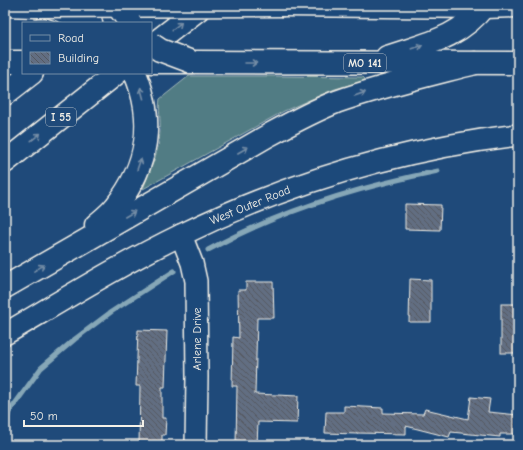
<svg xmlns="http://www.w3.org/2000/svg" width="523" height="450" font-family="'Comic Neue',sans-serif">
	<defs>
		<pattern id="building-back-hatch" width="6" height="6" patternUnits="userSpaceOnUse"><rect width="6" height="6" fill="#626e82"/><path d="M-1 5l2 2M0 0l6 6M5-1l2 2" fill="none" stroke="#545961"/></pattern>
	</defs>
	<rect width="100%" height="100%" fill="#1f4a7a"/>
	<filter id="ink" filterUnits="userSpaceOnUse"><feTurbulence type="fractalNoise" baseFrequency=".025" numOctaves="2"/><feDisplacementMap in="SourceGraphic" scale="8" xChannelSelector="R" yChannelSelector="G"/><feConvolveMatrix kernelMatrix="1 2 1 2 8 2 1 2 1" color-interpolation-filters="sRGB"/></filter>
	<g filter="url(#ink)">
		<!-- grass -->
		<path fill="#517c84" stroke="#a2b6b6" d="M266,76L363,77L365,79L364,81L335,89L284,111L143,189C150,169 160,151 160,130C161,120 158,109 160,99L189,76Z"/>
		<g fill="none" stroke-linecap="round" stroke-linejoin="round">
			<!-- stream -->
			<g stroke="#86a7b7" stroke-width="5">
				<path d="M208,250C279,211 358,187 438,171"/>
				<polyline points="5,427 9,412 41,368 75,339 111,312 174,271"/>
			</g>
		</g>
		<!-- building -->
		<g fill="url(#building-back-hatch)" stroke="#f4f1e8">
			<polygon points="405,204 441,205 440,230 405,229"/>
			<polygon points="410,279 431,280 431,322 409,322"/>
			<polygon points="246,282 273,282 274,318 257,318 255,394 298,396 297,423 258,422 257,445 236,445 237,386 232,386 233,337 239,338 238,290 246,290"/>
			<rect x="501" y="304" width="17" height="49"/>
			<polygon points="138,330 167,331 165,387 162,387 162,418 166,418 165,435 162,435 162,445 139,445 140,386 136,386"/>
			<polygon points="471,397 490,399 488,412 518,415 518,434 500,434 500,437 451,432 449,437 406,426 406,434 357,433 357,434 325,433 326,412 344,412 344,406 383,408 383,413 423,414 425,409 468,419"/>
		</g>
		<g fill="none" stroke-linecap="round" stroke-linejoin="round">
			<defs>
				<g id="minor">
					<polyline points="181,235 192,263 196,281 197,377 196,445"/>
					<path d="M5,334C63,300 121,264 181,235C287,183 401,149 518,135"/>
				</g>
				<g id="major">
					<polyline points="5,62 23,62"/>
					<polyline points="151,62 192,62"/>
				</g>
				<g id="highway">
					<polyline points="5,5 34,6"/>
					<polyline points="284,5 484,7 518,6"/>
					<polyline points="51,7 77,16 91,23"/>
					<polyline points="151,46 204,5"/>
					<path d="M387,57C425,44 459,39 485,5"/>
					<polyline points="192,62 518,63"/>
					<polyline points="5,94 32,73"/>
					<polyline points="5,162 117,73"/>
					<path d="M96,225C103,219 111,213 116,206C148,166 155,120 135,73"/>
					<path d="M5,287L269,135C291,123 313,111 336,102C381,86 429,75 475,63"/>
				</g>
			</defs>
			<!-- minor casing -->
			<use href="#minor" stroke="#f4f1e8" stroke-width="24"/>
			<!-- major casing -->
			<use href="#major" stroke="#f4f1e8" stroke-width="25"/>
			<!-- highway casing -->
			<use href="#highway" stroke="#f4f1e8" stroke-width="25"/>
			<!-- minor -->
			<use href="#minor" stroke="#1f4a7a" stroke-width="21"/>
			<!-- major -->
			<use href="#major" stroke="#1f4a7a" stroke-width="22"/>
			<!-- highway -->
			<use href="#highway" stroke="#1f4a7a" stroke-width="22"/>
			<defs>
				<g id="highway-bridge">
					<polyline points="117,5 130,23"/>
					<polyline points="34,6 284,5"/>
					<polyline points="151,44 160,50 192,62"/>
				</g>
			</defs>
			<!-- highway-bridge casing -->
			<use href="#highway-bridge" stroke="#f4f1e8" stroke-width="25" stroke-linecap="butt"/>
			<!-- highway-bridge -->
			<use href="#highway-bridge" stroke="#1f4a7a" stroke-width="22"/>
		</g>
		<!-- one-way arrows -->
		<defs><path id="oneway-shaft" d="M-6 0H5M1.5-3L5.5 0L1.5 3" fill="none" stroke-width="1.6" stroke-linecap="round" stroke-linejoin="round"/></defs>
		<g stroke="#748da6">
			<use href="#oneway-shaft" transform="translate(177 26) rotate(-38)"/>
			<use href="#oneway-shaft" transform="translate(417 47) rotate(-18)"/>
			<use href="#oneway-shaft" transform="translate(251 63)"/>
			<use href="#oneway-shaft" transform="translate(142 93) rotate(-105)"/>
			<use href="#oneway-shaft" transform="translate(360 94) rotate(-19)"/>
			<use href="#oneway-shaft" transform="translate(36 137) rotate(-38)"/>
			<use href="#oneway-shaft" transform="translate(243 150) rotate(-30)"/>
			<use href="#oneway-shaft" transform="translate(139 164) rotate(-71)"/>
			<use href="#oneway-shaft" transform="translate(130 214) rotate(-30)"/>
			<use href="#oneway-shaft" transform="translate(39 268) rotate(-31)"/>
		</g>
	</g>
	<g text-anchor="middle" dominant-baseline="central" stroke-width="4" stroke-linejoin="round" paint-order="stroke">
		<!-- shield labels -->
		<g fill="#1f4a7a" stroke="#b4bfc7" stroke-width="1">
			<rect x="344" y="54" width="42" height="18" rx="3"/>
			<rect x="46" y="108" width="30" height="18" rx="3"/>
		</g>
		<g font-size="11" font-weight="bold" fill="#f4f1e8">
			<text x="365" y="63">MO 141</text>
			<text x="61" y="117">I 55</text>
		</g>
		<!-- street labels -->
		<g font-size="12" fill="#f4f1e8" stroke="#1f4a7a">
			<text transform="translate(250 205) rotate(-22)">West Outer Road</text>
			<text transform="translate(197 339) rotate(-90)">Arlene Drive</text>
		</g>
	</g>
	<!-- margin -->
	<rect width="523" height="450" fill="none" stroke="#1f4a7a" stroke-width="20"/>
	<rect x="10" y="10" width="503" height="430" fill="none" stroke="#f4f1e8" stroke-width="1.5" filter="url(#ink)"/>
	<!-- legend -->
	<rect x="22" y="22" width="130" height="52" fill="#1f4a7a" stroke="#748da6"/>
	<rect x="30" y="35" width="20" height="6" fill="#1f4a7a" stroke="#748da6"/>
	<text x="58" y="42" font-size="12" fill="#f4f1e8">Road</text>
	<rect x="30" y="52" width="20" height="12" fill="url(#building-back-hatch)" stroke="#748da6"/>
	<text x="58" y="62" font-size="12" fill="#f4f1e8">Building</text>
	<!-- scale -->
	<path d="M24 420v6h119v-6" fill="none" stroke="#f4f1e8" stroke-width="2"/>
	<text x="30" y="420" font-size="12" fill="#f4f1e8" stroke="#1f4a7a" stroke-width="3" paint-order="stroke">50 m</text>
</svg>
